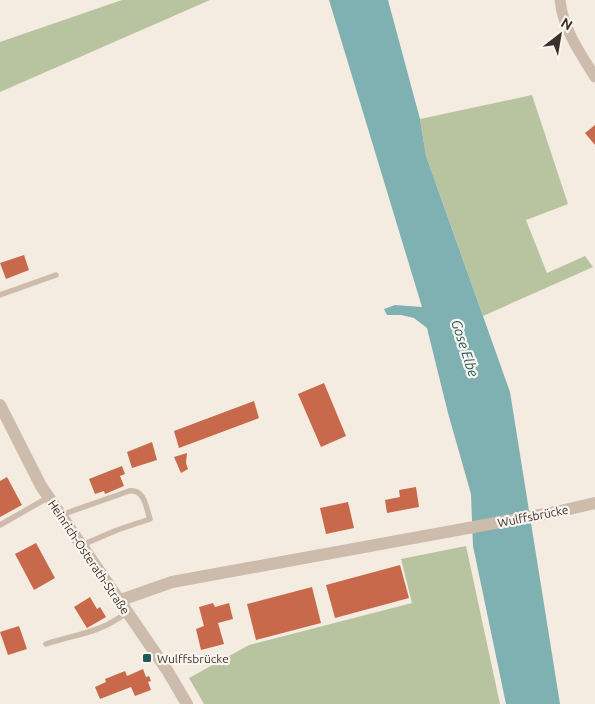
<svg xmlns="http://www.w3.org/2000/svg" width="595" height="704" font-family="Ubuntu,sans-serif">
	<rect width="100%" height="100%" fill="#f4ebe1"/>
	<!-- green -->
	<g fill="#b8c4a0">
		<polygon points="122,0 210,0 0,92 0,42"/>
		<polygon points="532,95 568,204 526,220 547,273 585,256 593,267 483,316 426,156 420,119"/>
		<polygon points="466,546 500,704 204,704 189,678 249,645 412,603 401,559"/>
	</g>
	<!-- water -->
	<polygon fill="#7fb0b2" points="329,0 388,0 420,119 426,156 510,392 560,704 506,704 473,546 471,494 448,413 427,328 414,318 401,315 387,315 384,309 395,305 422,307"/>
	<!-- building -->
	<g fill="#c8694b">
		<polygon points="595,125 595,145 585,133"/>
		<polygon points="24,255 29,270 6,279 0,263"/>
		<polygon points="324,383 346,436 321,447 298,394"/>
		<polygon points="254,401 259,418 179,448 174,431"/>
		<polygon points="152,442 157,460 132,468 127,452"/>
		<polygon points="187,453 186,463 188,469 181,473 174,457"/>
		<polygon points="122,466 125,474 120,476 124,486 105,494 104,491 95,494 89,479"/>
		<polygon points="7,477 22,505 0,517 0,481"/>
		<polygon points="416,487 419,507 387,513 385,500 400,497 399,490"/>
		<polygon points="348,502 354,528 326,534 320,508"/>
		<polygon points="36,543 55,578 34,590 15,554"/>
		<polygon points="400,565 409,598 335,618 326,585"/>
		<polygon points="312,587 321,623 256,640 247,604"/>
		<polygon points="90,597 97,609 100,607 106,617 87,628 74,607"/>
		<polygon points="213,603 215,607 229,603 233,619 218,623 224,644 201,650 196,629 204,626 199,607"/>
		<polygon points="19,626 27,649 8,655 0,632"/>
		<polygon points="143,669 146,677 149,676 151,681 148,682 151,690 135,696 131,687 100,699 95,687 106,682 105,679 125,671 127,676"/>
	</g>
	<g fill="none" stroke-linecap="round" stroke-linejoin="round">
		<!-- service -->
		<g stroke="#cdbbac" stroke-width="5.5">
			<polyline points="0,295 56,275"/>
			<path d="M61,515L129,491C145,489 146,508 150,519L117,530L82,545"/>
			<polyline points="0,525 49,497"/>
			<path d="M46,644C77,634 100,633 126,613"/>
		</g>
		<!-- minor -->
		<path stroke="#cdbbac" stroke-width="11" d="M560,0C563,29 580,53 595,77"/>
		<!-- tertiary -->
		<g stroke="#cdbbac" stroke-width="12">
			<polyline points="0,405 41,486 167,670 187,704"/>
			<polyline points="118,601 172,582 556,512 595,503"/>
		</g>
	</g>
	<!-- markers -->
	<rect fill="#1f5a5e" stroke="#fbf5ee" stroke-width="2" x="142" y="653" width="10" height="10" rx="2.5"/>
	<g text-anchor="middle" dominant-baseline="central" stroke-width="4.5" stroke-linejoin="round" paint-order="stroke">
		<!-- street labels -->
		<g font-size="12" fill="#3b302b" stroke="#fbf5ee">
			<text transform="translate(533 516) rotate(-11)">Wulffsbrücke</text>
			<text transform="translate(89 557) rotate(56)">Heinrich-Osterath-Straße</text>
		</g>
		<!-- poi labels -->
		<g font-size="12" fill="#3b302b" stroke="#fbf5ee" text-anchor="start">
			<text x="157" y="658">Wulffsbrücke</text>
		</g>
		<!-- water labels -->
		<g font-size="14" font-style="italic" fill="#1f5a5e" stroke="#fbf5ee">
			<text transform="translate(465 348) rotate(72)">Gose Elbe</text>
		</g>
	</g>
	<!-- north arrow -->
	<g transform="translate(560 35) rotate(31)" stroke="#fbf5ee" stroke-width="4" paint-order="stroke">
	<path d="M0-4L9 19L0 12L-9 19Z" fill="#3b302b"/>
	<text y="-8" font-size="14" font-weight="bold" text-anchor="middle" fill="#3b302b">N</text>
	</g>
</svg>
